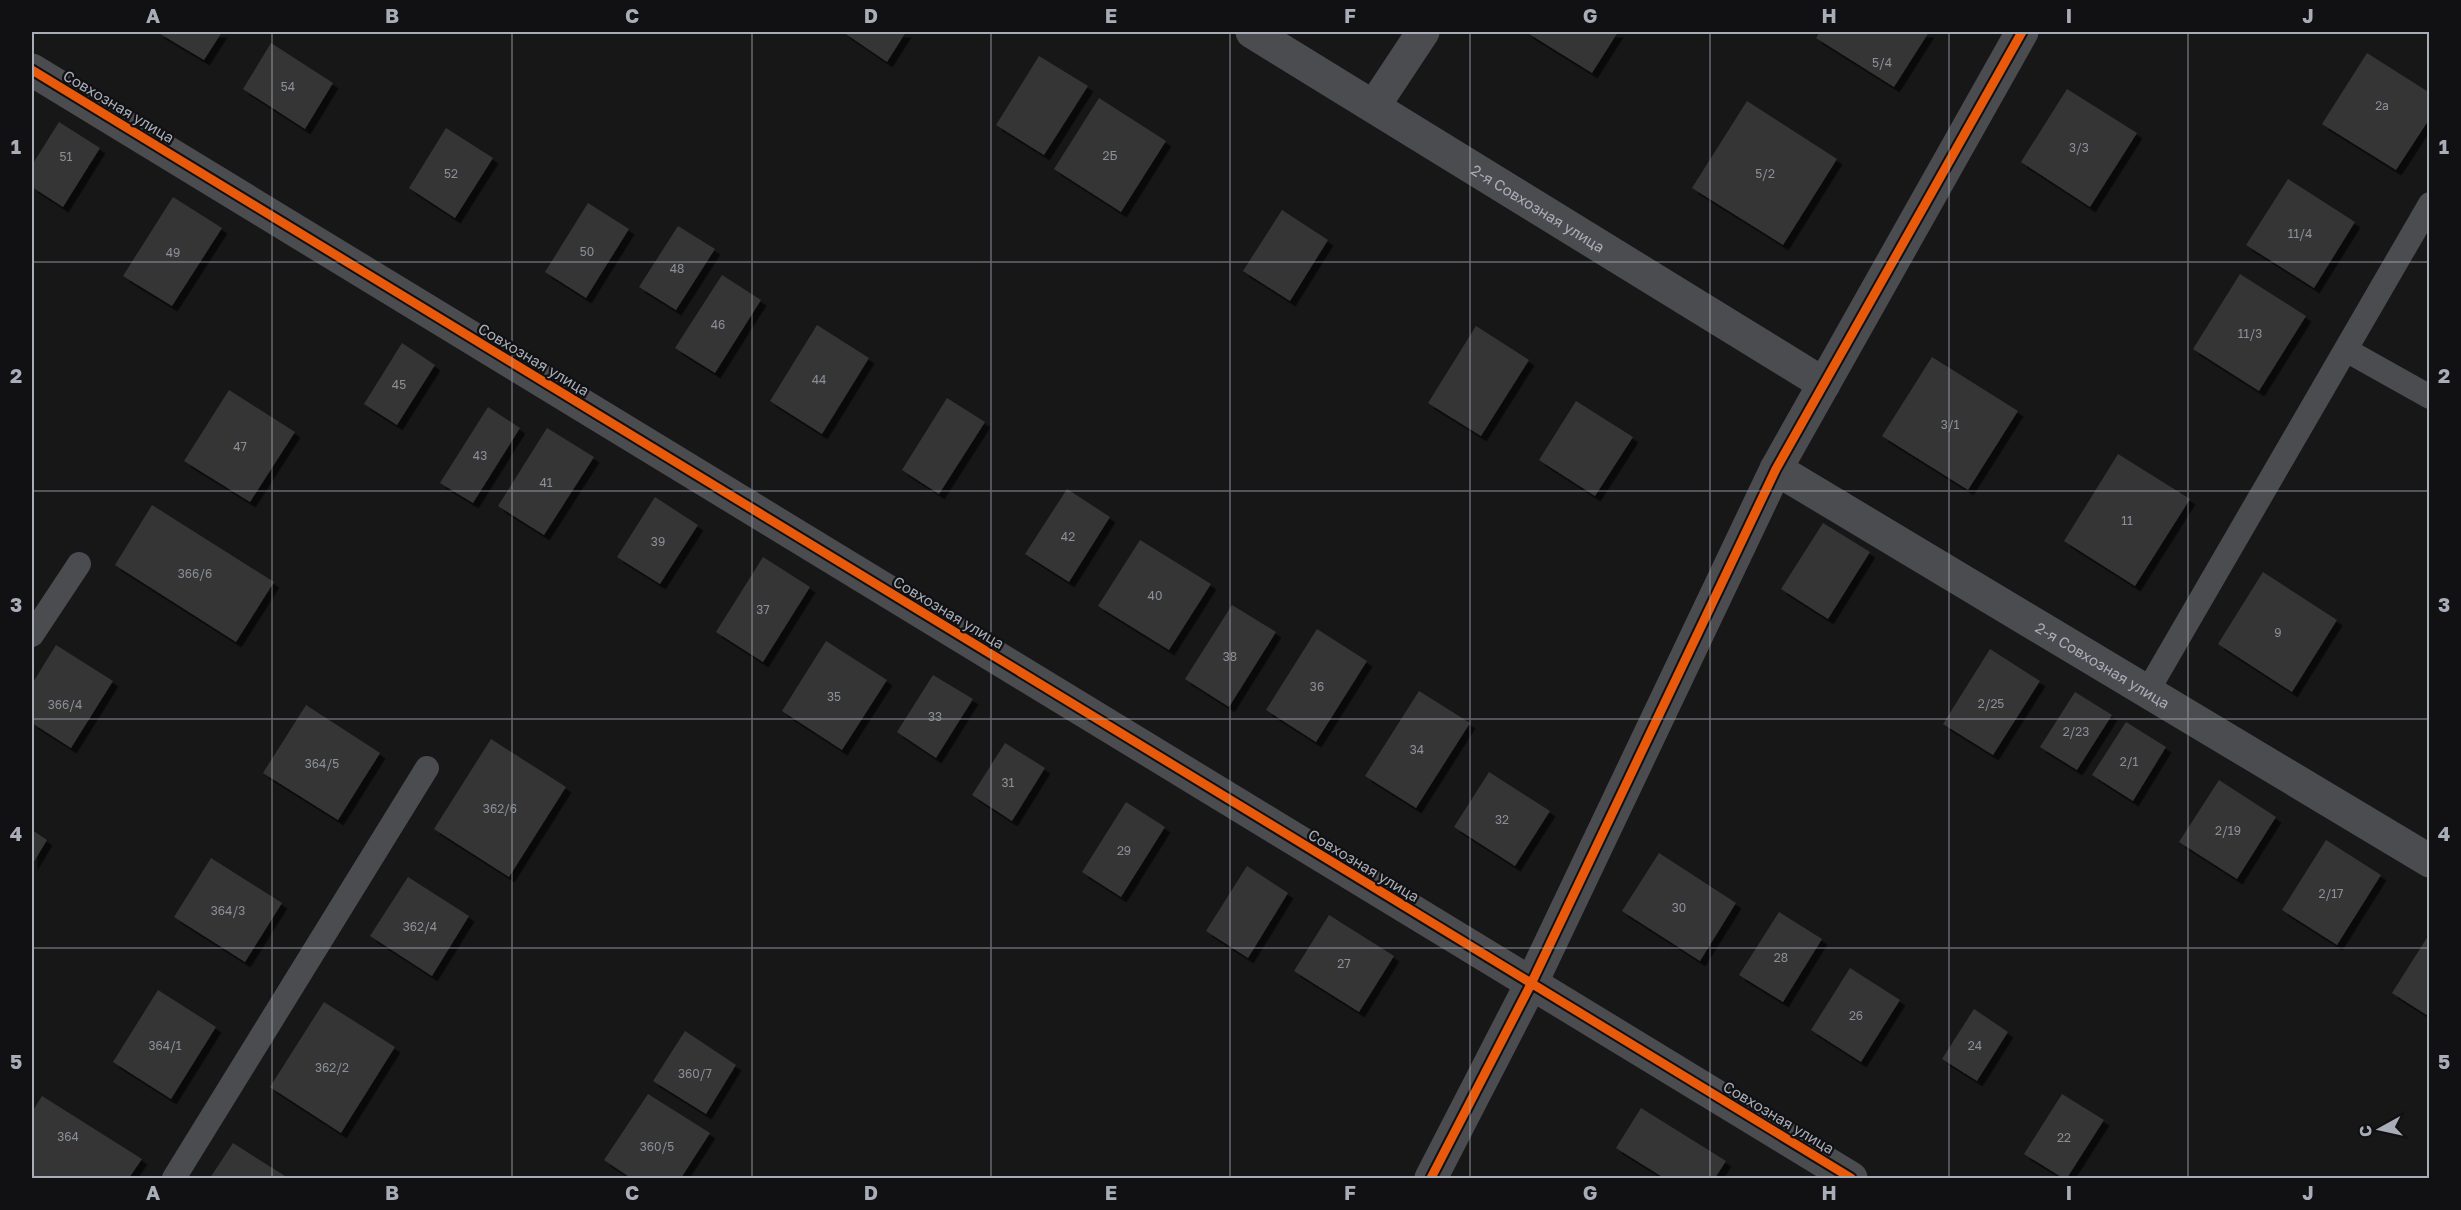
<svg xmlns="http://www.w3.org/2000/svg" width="2461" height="1210" font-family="'Golos Text',sans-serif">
	<defs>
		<filter id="shadow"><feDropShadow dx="5.5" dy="5.5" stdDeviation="0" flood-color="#0009"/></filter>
	</defs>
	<rect width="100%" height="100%" fill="#171717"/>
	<!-- building -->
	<g fill="#353536" filter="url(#shadow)">
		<polygon points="157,32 222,32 204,60"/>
		<polygon points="843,32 906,32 887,62"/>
		<polygon points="1526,32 1618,32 1592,73"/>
		<polygon points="1820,32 1929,32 1894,87 1816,38"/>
		<polygon points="271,43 333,83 305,129 243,89"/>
		<polygon points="2367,53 2430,93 2430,118 2396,170 2322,124"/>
		<polygon points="1039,56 1088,86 1044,155 996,125"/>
		<polygon points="2067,89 2137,133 2090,207 2021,162"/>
		<polygon points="1099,98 1166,141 1121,212 1054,169"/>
		<polygon points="1747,101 1837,159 1783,245 1692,188"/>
		<polygon points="59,122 100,148 63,207 32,187 32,165"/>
		<polygon points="446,128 493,158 455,218 409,188"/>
		<polygon points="2288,179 2355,222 2314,288 2246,245"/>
		<polygon points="173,197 222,228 172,306 123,276"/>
		<polygon points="588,203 629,229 586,298 545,272"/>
		<polygon points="1282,210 1328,240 1290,301 1243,271"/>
		<polygon points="678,226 715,249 676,310 639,287"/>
		<polygon points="2240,274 2306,316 2259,391 2193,349"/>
		<polygon points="722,275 761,300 715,373 675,348"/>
		<polygon points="817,325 869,358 822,434 770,401"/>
		<polygon points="1476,326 1529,360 1481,436 1428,403"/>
		<polygon points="402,343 435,365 397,425 364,404"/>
		<polygon points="1932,357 2018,411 1968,490 1882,436"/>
		<polygon points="229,390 295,432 250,502 184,461"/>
		<polygon points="947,398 985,422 939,494 902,470"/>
		<polygon points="1576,401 1633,437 1595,496 1539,460"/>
		<polygon points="488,407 520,428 473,503 440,483"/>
		<polygon points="547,428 594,457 544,535 498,506"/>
		<polygon points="2118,454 2190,499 2135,586 2064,541"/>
		<polygon points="1067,489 1110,517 1069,582 1025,554"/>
		<polygon points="655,497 698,525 660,584 617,557"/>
		<polygon points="152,505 274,582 236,642 115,565"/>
		<polygon points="1823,523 1870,552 1828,619 1781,589"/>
		<polygon points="1140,540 1211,584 1169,650 1098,606"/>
		<polygon points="763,557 810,587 763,662 716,632"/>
		<polygon points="2263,572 2337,620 2292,692 2218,644"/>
		<polygon points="1232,605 1276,632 1229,707 1185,679"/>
		<polygon points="1317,629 1367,661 1316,742 1266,710"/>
		<polygon points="826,641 887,680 842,750 782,711"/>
		<polygon points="56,645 113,681 71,748 32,723 32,684"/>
		<polygon points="1990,649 2040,681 1993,755 1943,724"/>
		<polygon points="933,675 973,699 936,758 897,732"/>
		<polygon points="1419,691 1470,723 1416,808 1365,776"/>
		<polygon points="2075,692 2112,715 2077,770 2040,747"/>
		<polygon points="306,705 380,753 338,820 263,773"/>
		<polygon points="2126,722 2166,747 2133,801 2092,775"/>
		<polygon points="491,739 566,787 509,877 434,829"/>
		<polygon points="1005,743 1045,768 1012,821 972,795"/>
		<polygon points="1489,772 1550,811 1515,866 1454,827"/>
		<polygon points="2219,780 2276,817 2237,879 2179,842"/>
		<polygon points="1126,802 1165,827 1121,897 1082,872"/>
		<polygon points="32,830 47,840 32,865"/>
		<polygon points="2326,840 2381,875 2337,945 2282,910"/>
		<polygon points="1659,853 1736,903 1700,961 1622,911"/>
		<polygon points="211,858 282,903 245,962 174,917"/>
		<polygon points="1247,866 1288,893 1248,958 1206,931"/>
		<polygon points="408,877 469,916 432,976 370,936"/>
		<polygon points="1779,912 1822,939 1783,1002 1739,975"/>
		<polygon points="1329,915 1394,956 1359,1012 1294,971"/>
		<polygon points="2430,933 2430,1017 2392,993"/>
		<polygon points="1850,968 1900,1000 1861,1062 1811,1030"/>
		<polygon points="158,990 216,1027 171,1099 113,1062"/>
		<polygon points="324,1002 395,1047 341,1133 270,1087"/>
		<polygon points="1974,1009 2008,1032 1977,1081 1942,1059"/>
		<polygon points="685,1031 736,1065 706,1114 653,1081"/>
		<polygon points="648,1094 710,1133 681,1178 631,1178 604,1160"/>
		<polygon points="2062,1094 2104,1120 2067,1178 2063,1178 2024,1154"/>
		<polygon points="42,1096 142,1159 129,1178 32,1178 32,1112"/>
		<polygon points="1641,1108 1726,1161 1715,1178 1664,1178 1616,1148"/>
		<polygon points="233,1143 288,1178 210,1178"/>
	</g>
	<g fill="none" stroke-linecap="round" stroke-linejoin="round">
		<!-- service -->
		<g stroke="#4b4c50" stroke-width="24">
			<polyline points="2346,350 2430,397"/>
			<polyline points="32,635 79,564"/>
			<polyline points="2147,692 2430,204"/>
			<polyline points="174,1178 427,768"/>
		</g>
		<!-- minor -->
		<g stroke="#4b4c50" stroke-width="33">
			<path id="s1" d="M1252,32L1824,384"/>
			<polyline points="32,70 1851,1178"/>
			<polyline points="1374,106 1423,32"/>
			<path id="s2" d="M1776,469L2430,861"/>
			<polyline points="1431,1178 1531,984 1776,469 2022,32"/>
		</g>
		<defs>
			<g id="cycleway">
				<polyline points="32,70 1851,1178"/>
				<polyline points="1431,1178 1531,984 1776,469 2022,32"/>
			</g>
		</defs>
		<!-- cycleway casing -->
		<use href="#cycleway" stroke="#111113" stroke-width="13"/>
		<!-- cycleway -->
		<use href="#cycleway" stroke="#e8590c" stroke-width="9"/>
	</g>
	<!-- grid -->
	<path fill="none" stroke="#a8adb8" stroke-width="1.5" stroke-opacity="0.55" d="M272,32V1178M512,32V1178M752,32V1178M991,32V1178M1230,32V1178M1470,32V1178M1710,32V1178M1949,32V1178M2188,32V1178M32,262H2430M32,491H2430M32,719H2430M32,948H2430"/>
	<g text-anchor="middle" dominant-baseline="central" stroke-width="4.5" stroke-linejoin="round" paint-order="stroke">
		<!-- number labels -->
		<g font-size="12" fill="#8b8f98">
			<text x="1882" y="62">5/4</text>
			<text x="288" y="86">54</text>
			<text x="2382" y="105">2а</text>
			<text x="2079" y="147">3/3</text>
			<text x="1110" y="155">2Б</text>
			<text x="66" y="156">51</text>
			<text x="451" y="173">52</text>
			<text x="1765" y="173">5/2</text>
			<text x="2300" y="233">11/4</text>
			<text x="587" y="251">50</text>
			<text x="173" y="252">49</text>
			<text x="677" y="268">48</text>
			<text x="718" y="324">46</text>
			<text x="2250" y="333">11/3</text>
			<text x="819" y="379">44</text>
			<text x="399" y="384">45</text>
			<text x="1950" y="424">3/1</text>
			<text x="240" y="446">47</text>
			<text x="480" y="455">43</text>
			<text x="546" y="482">41</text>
			<text x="2127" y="520">11</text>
			<text x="1068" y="536">42</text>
			<text x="658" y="541">39</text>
			<text x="195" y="573">366/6</text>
			<text x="1155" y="595">40</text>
			<text x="763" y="609">37</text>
			<text x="2278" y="632">9</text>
			<text x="1230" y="656">38</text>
			<text x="1317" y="686">36</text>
			<text x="834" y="696">35</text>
			<text x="1991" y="703">2/25</text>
			<text x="65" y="704">366/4</text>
			<text x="935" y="716">33</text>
			<text x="2076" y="731">2/23</text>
			<text x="1417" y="749">34</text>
			<text x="2129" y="761">2/1</text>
			<text x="322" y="763">364/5</text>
			<text x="1008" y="782">31</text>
			<text x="500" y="808">362/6</text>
			<text x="1502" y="819">32</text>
			<text x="2228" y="830">2/19</text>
			<text x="1124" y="850">29</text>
			<text x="2331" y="893">2/17</text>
			<text x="1679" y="907">30</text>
			<text x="228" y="910">364/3</text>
			<text x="420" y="926">362/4</text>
			<text x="1781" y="957">28</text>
			<text x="1344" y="963">27</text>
			<text x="1856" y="1015">26</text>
			<text x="165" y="1045">364/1</text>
			<text x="1975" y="1045">24</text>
			<text x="332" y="1067">362/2</text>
			<text x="695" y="1073">360/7</text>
			<text x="68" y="1136">364</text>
			<text x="2064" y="1137">22</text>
			<text x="657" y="1146">360/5</text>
		</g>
		<!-- street labels -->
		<g font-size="15" fill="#a8adb8" stroke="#111113">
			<text transform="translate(119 106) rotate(31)">Совхозная улица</text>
			<text stroke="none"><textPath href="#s1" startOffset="336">2-я Совхозная улица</textPath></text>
			<text transform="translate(534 359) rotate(31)">Совхозная улица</text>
			<text transform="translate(949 612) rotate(31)">Совхозная улица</text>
			<text stroke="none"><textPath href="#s2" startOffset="381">2-я Совхозная улица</textPath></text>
			<text transform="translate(1364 865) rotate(31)">Совхозная улица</text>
			<text transform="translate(1779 1117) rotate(31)">Совхозная улица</text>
		</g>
	</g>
	<!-- border -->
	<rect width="2461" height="1210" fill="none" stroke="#111113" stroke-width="66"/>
	<!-- north arrow -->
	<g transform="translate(2380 1129) rotate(262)" stroke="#111113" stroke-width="4.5" paint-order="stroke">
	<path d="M0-4.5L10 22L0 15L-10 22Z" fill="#a8adb8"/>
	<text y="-9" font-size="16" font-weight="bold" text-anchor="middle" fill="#a8adb8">С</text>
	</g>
	<rect x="33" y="33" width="2395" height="1144" fill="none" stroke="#a8adb8" stroke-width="2"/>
	<g font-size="20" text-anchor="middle" font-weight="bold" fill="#a8adb8">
		<text x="153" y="23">A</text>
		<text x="392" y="23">B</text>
		<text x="632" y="23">C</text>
		<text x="871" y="23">D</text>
		<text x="1111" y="23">E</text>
		<text x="1350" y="23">F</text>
		<text x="1590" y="23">G</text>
		<text x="1829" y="23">H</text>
		<text x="2069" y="23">I</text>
		<text x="2308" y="23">J</text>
		<text x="16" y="154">1</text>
		<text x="2444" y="154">1</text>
		<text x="16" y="383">2</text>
		<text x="2444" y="383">2</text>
		<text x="16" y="612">3</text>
		<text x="2444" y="612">3</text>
		<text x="16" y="841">4</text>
		<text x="2444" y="841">4</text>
		<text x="16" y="1069">5</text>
		<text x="2444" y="1069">5</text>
		<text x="153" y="1200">A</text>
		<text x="392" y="1200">B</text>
		<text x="632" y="1200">C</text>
		<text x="871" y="1200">D</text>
		<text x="1111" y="1200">E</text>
		<text x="1350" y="1200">F</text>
		<text x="1590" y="1200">G</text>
		<text x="1829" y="1200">H</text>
		<text x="2069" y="1200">I</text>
		<text x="2308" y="1200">J</text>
	</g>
</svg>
